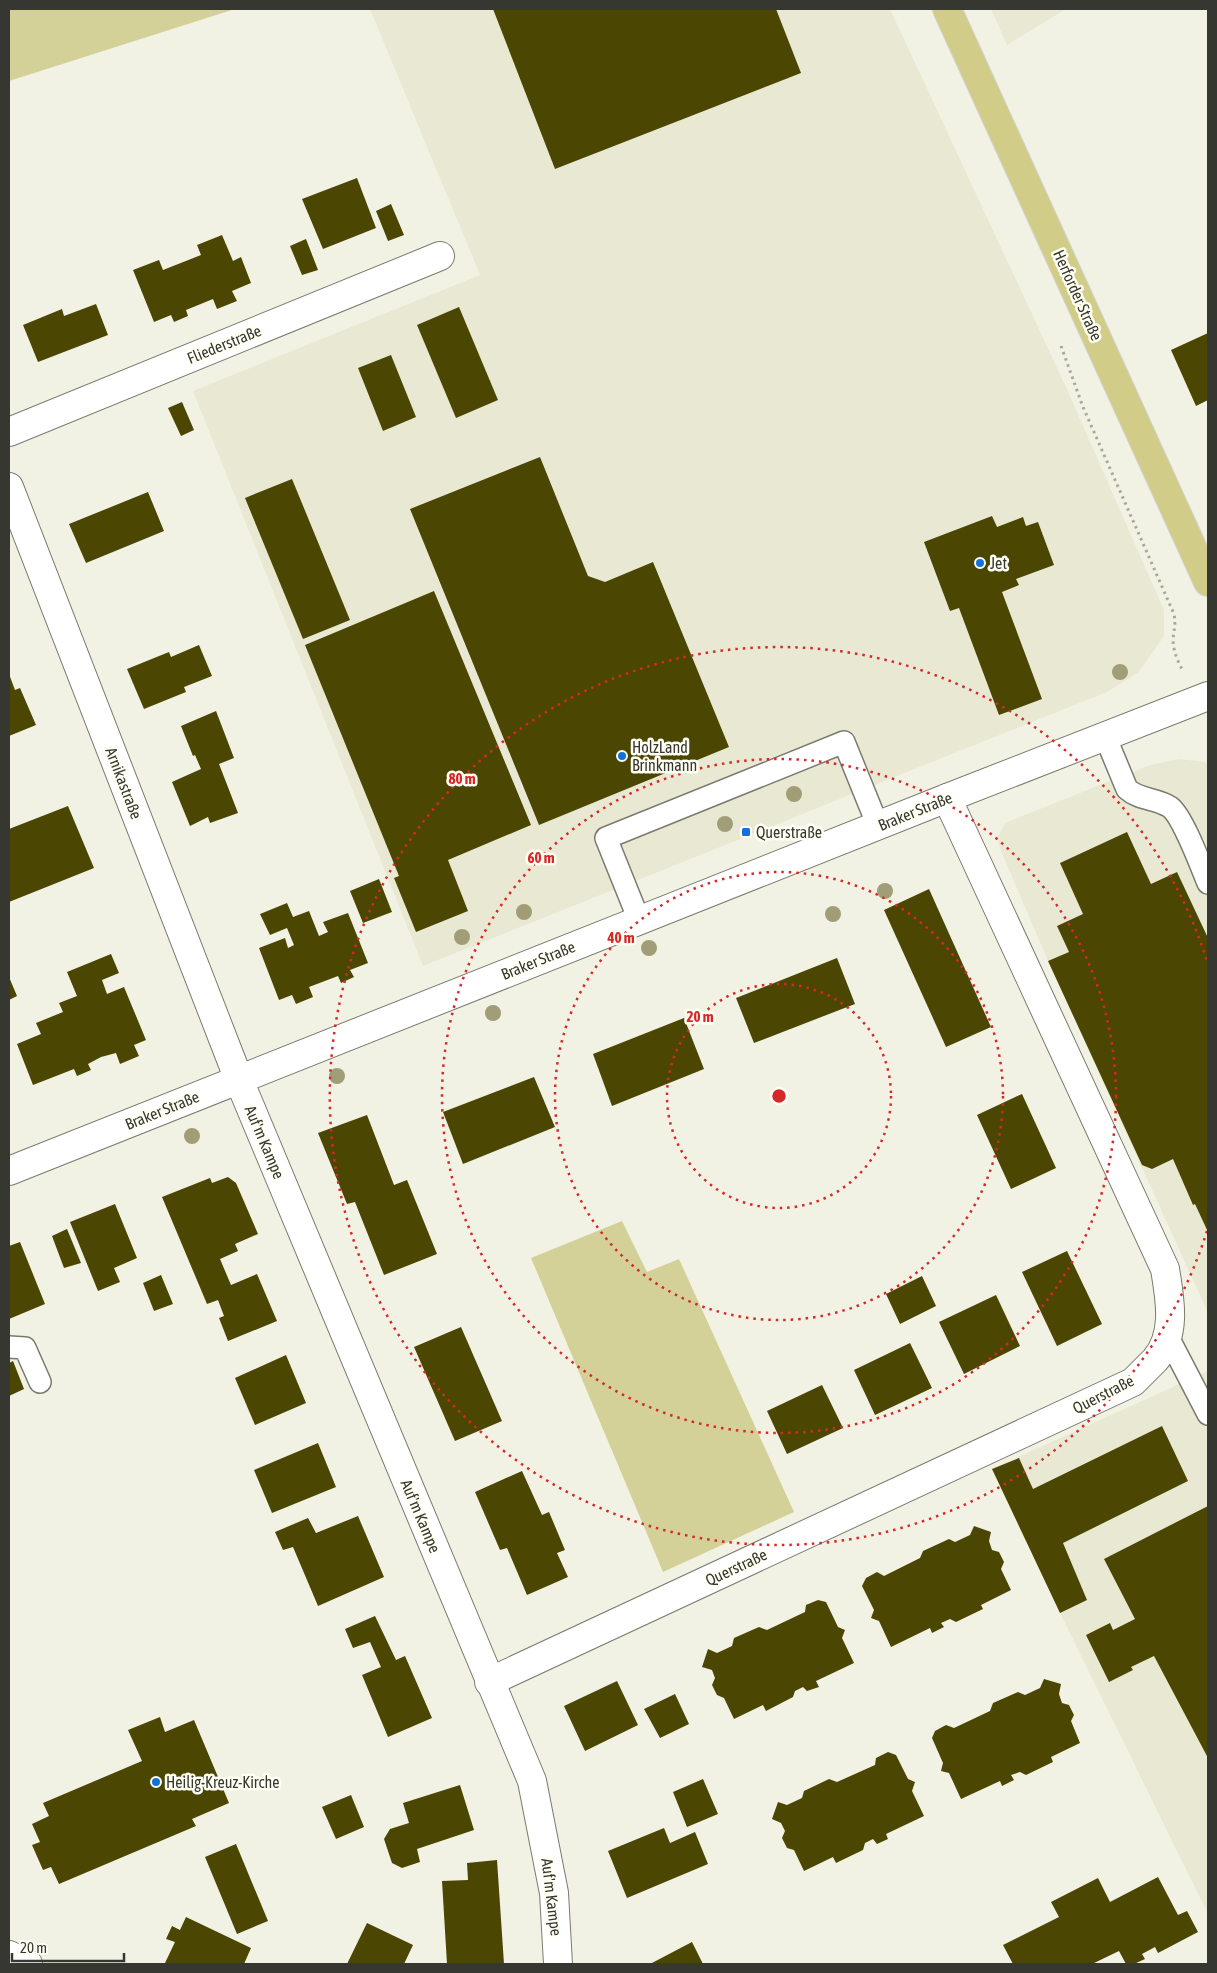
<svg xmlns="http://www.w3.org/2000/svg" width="1217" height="1973" font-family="'Asap Condensed',sans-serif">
	<rect width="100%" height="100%" fill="#f2f2e4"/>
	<!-- built -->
	<g fill="#e9e9d3">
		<polygon points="370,9 890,9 1066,387 1164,610 1164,636 1139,672 1107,692 423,966 193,391 480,275"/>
		<polygon points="991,9 1066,9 1007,45"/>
		<polygon points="1179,759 1206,762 1208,767 1208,1313 1048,961 1001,851 997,838 1005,823 1150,765"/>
		<polygon points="1208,1371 1208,1914 1060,1613 992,1469"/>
	</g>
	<!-- green -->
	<g fill="#d4d198">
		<polygon points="9,9 235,9 9,81"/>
		<polygon points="622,1221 647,1272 679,1259 794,1512 663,1572 531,1258"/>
	</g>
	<!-- building -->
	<g fill="#4b4602">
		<polygon points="493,9 776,9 801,73 555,169"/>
		<polygon points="357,178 376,228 323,249 302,199"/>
		<polygon points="391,204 404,235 388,241 376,211"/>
		<polygon points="222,235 233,261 241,257 251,283 232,291 237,301 217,309 213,299 186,310 188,316 174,322 171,315 154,322 133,270 159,260 163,270 201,255 197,245"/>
		<polygon points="306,239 318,270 302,275 290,246"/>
		<polygon points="96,304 108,335 38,362 23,325 62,309 64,316"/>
		<polygon points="459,307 498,400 456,418 417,325"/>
		<polygon points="1208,333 1208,400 1196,406 1171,350"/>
		<polygon points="391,355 416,417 383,431 358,368"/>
		<polygon points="182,402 194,430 181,436 168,408"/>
		<polygon points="540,457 588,576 605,582 653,562 729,747 539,825 410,509"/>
		<polygon points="292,479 350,620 303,639 245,498"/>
		<polygon points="148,492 164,531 86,563 69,524"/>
		<polygon points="992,516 997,527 1023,517 1026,526 1038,522 1054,565 1016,579 1019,585 1002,592 1042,699 999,715 959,608 950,611 924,542"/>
		<polygon points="434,591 531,825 448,860 468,911 416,932 394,878 399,876 305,645"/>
		<polygon points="199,645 212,676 184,687 186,692 144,709 127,669 169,652 171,657"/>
		<polygon points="9,674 15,690 20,688 36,725 9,736"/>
		<polygon points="216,711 234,758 219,764 238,813 210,823 208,817 190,826 172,782 201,769 195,755 193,756 181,726"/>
		<polygon points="68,806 94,868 9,902 9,829"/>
		<polygon points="1127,832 1151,884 1177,872 1208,938 1208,1232 1195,1204 1193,1205 1173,1159 1152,1169 1142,1165 1048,961 1069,952 1057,926 1083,914 1060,863"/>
		<polygon points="379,879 392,912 363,923 350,891"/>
		<polygon points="929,889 991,1027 946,1047 884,910"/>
		<polygon points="287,903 293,917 309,911 319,936 328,932 323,922 348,913 368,963 350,970 354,977 341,983 338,976 309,987 313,997 296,1004 292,995 279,1000 259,948 285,938 288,948 294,945 287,928 270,935 260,914"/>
		<polygon points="111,954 119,973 102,980 107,994 124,987 146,1040 134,1045 139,1056 120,1064 116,1053 101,1057 88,1064 91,1070 77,1076 74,1069 33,1085 17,1044 41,1034 36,1023 63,1012 59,1003 77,996 67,972"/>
		<polygon points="837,958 855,1004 754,1043 736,998"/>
		<polygon points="9,977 17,996 9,1000"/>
		<polygon points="684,1018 704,1069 612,1106 593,1054"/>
		<polygon points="534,1077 555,1127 463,1164 443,1112"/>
		<polygon points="1022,1094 1056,1168 1011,1189 977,1115"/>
		<polygon points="367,1115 394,1185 407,1180 437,1254 384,1275 355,1202 347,1204 318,1133"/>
		<polygon points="228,1177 236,1183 258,1234 235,1244 238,1251 220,1259 231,1285 257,1274 277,1321 228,1341 219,1318 224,1316 218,1300 207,1304 162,1197 210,1178 212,1183"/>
		<polygon points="115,1204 137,1258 114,1268 120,1282 98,1291 70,1222"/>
		<polygon points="67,1229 81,1263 64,1268 52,1236"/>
		<polygon points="20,1242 45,1304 9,1319 9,1246"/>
		<polygon points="1067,1251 1102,1324 1057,1346 1022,1272"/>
		<polygon points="161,1275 173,1304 154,1311 143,1283"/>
		<polygon points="922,1276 936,1306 900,1324 886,1294"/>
		<polygon points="996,1295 1020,1346 964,1374 939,1322"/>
		<polygon points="461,1327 502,1421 455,1441 414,1347"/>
		<polygon points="910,1343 932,1388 875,1415 854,1370"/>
		<polygon points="286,1355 306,1403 255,1425 235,1378"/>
		<polygon points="13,1361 24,1389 9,1396 9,1363"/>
		<polygon points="822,1385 843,1428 787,1454 767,1411"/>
		<polygon points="1162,1426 1188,1481 1063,1543 1087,1600 1060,1613 992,1469 1019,1458 1033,1489"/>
		<polygon points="318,1443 336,1487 272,1513 254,1470"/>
		<polygon points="522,1471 542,1515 549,1512 565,1550 557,1553 568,1577 527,1595 507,1548 500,1550 475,1492"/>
		<polygon points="1208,1506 1208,1758 1154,1656 1131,1667 1133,1670 1109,1682 1086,1635 1110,1623 1113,1630 1135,1619 1104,1559"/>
		<polygon points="358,1516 384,1577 318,1606 293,1547 283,1550 275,1532 308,1518 316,1533"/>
		<polygon points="974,1526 991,1532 989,1541 992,1550 999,1552 1004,1562 1001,1569 1011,1590 981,1605 983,1609 956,1622 950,1619 941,1623 944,1627 932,1633 930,1628 891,1647 879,1621 871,1618 874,1610 862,1586 866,1578 877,1572 884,1576 920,1558 923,1551 949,1539 955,1542 970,1535"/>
		<polygon points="818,1600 826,1602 838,1627 845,1630 842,1638 854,1663 816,1681 819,1687 807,1691 803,1687 795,1691 793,1697 766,1711 763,1705 734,1719 724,1698 717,1695 712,1685 715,1678 712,1670 702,1667 708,1649 717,1653 732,1646 734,1638 759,1627 767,1630 805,1612 806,1605"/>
		<polygon points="375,1616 396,1660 405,1656 432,1718 388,1737 362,1675 381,1667 370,1642 353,1648 345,1629"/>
		<polygon points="1044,1679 1061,1684 1059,1694 1062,1703 1069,1705 1074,1715 1071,1721 1080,1743 1051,1757 1053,1762 1026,1775 1020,1772 1011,1775 1014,1780 1002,1786 1000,1781 961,1799 949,1773 941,1771 943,1763 932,1738 935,1731 946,1725 954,1728 990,1711 993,1703 1018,1692 1025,1695 1040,1688"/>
		<polygon points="617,1681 638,1725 585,1751 564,1706"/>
		<polygon points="675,1694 689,1724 660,1738 644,1709"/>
		<polygon points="160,1717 165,1732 194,1720 229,1803 192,1819 196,1826 59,1884 51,1867 43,1870 32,1845 40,1842 32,1824 49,1816 43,1803 142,1761 128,1730"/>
		<polygon points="888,1752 896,1755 908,1779 915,1782 912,1791 924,1816 886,1834 888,1839 877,1844 873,1839 865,1843 863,1850 836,1863 833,1857 804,1871 794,1850 787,1848 782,1838 785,1831 781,1823 772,1819 778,1802 787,1805 802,1798 804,1791 829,1779 837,1782 875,1765 876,1758"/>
		<polygon points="703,1779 718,1814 687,1827 673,1792"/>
		<polygon points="460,1785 474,1830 417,1849 420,1862 402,1868 392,1863 384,1839 390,1829 409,1823 403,1803"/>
		<polygon points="351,1795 364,1827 336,1839 322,1807"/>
		<polygon points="664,1828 670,1843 695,1832 708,1864 627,1898 608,1851"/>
		<polygon points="236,1844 268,1921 237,1934 205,1857"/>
		<polygon points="497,1860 504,1964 447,1964 442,1881 468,1880 467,1863"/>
		<polygon points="1158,1877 1178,1915 1187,1911 1198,1932 1158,1953 1155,1947 1142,1954 1145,1959 1134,1964 1126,1964 1119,1951 1092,1964 1013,1964 1003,1945 1059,1917 1051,1902 1098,1878 1110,1902"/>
		<polygon points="186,1917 251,1948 244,1964 168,1964 165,1963 175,1942 166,1939 172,1926 180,1930"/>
		<polygon points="367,1923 413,1945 404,1964 347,1964"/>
		<polygon points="692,1942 703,1964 650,1964"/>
	</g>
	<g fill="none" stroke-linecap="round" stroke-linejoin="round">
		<defs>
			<g id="service">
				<path d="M1105,736L1127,789C1139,800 1156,798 1170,807C1183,817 1201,866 1208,883"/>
				<polyline points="639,920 606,838 844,742 878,826"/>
				<polyline points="1168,1337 1208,1414"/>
				<polyline points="9,1347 25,1348 40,1382"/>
			</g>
			<g id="minor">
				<polyline points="9,432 440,256"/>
				<polyline points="9,487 239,1080 532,1781 554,1893 558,1964"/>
				<path d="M489,1682L1133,1382C1140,1375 1148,1367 1155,1360C1177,1335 1170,1299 1165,1269L947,798"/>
				<polyline points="9,1955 28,1964"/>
			</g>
			<polyline id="secondary" points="9,1171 947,798 1208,696"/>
			<polyline id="primary" points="947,9 1208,582"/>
		</defs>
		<!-- service casing -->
		<use href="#service" stroke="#7a7a6e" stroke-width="24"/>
		<!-- minor casing -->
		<use href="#minor" stroke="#7a7a6e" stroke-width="30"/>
		<!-- secondary casing -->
		<use href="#secondary" stroke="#7a7a6e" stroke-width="30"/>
		<!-- primary casing -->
		<use href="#primary" stroke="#d3d3d2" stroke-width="30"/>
		<!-- path -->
		<path stroke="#a8a89d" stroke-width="3" stroke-dasharray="2.5 4" stroke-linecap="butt" d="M1061,346L1083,407L1174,614C1176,625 1174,629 1173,639C1173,651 1178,662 1183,671"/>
		<!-- service -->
		<use href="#service" stroke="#fff" stroke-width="21"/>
		<!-- minor -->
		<use href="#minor" stroke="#fff" stroke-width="28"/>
		<!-- secondary -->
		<use href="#secondary" stroke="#fff" stroke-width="28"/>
		<!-- primary -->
		<use href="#primary" stroke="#d1cd88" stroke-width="28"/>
	</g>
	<!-- trees -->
	<g fill="#a09d77">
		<circle cx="1120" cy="672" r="8"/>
		<circle cx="794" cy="794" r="8"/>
		<circle cx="725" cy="824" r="8"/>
		<circle cx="885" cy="891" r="8"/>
		<circle cx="524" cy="912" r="8"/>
		<circle cx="833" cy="914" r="8"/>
		<circle cx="462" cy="937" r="8"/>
		<circle cx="649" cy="948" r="8"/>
		<circle cx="493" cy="1013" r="8"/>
		<circle cx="337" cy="1076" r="8"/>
		<circle cx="192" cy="1136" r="8"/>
	</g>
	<!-- distance rings -->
	<g fill="none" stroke="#d62828" stroke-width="2.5" stroke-dasharray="2.5 5">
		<circle cx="779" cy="1096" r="112"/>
		<circle cx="779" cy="1096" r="224"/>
		<circle cx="779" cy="1096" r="337"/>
		<path d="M1207 1231A449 449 0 1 1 1207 961"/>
	</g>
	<!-- markers -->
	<g fill="#0f73db" stroke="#fffff4" stroke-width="2">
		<circle cx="980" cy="563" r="5"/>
		<circle cx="622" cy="756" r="5"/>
		<rect x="741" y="827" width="10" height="10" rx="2.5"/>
		<circle cx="156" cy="1782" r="5"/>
	</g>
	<g text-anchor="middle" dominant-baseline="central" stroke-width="5" stroke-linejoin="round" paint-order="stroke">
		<!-- street labels -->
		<g font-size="16" fill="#373732" stroke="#fffff4">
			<text transform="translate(1078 295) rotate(66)">Herforder Straße</text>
			<text transform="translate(224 344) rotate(-22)">Fliederstraße</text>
			<text transform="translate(124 783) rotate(69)">Arnikastraße</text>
			<text transform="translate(915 811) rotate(-22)">Braker Straße</text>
			<text transform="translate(538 960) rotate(-22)">Braker Straße</text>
			<text transform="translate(162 1110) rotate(-22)">Braker Straße</text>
			<text transform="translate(265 1142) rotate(67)">Auf'm Kampe</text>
			<text transform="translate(1103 1394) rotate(-27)">Querstraße</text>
			<text transform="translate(421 1516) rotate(67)">Auf'm Kampe</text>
			<text transform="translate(736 1567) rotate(-25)">Querstraße</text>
			<text transform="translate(552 1897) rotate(83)">Auf'm Kampe</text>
		</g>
		<!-- poi labels -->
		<g font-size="16" fill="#373732" stroke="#fffff4" text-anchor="start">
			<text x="990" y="563">Jet</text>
			<text x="632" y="747">HolzLand<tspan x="632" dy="18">Brinkmann</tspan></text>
			<text x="756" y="832">Querstraße</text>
			<text x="166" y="1782">Heilig-Kreuz-Kirche</text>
		</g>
	</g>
	<circle cx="779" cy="1096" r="8" fill="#d62828" stroke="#fffff4" stroke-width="2.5"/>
	<g font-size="15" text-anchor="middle" font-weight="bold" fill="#d62828" stroke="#fffff4" stroke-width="5" stroke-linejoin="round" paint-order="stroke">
		<text x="462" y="784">80 m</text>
		<text x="541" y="863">60 m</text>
		<text x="621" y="943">40 m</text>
		<text x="700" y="1022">20 m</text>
	</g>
	<!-- border -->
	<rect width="1217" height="1973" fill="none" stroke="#373732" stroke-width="20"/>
	<!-- scale -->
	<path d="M12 1953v8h112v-8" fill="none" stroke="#373732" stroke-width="2.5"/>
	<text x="20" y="1953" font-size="15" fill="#373732" stroke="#fffff4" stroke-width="4" paint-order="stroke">20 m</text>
</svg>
